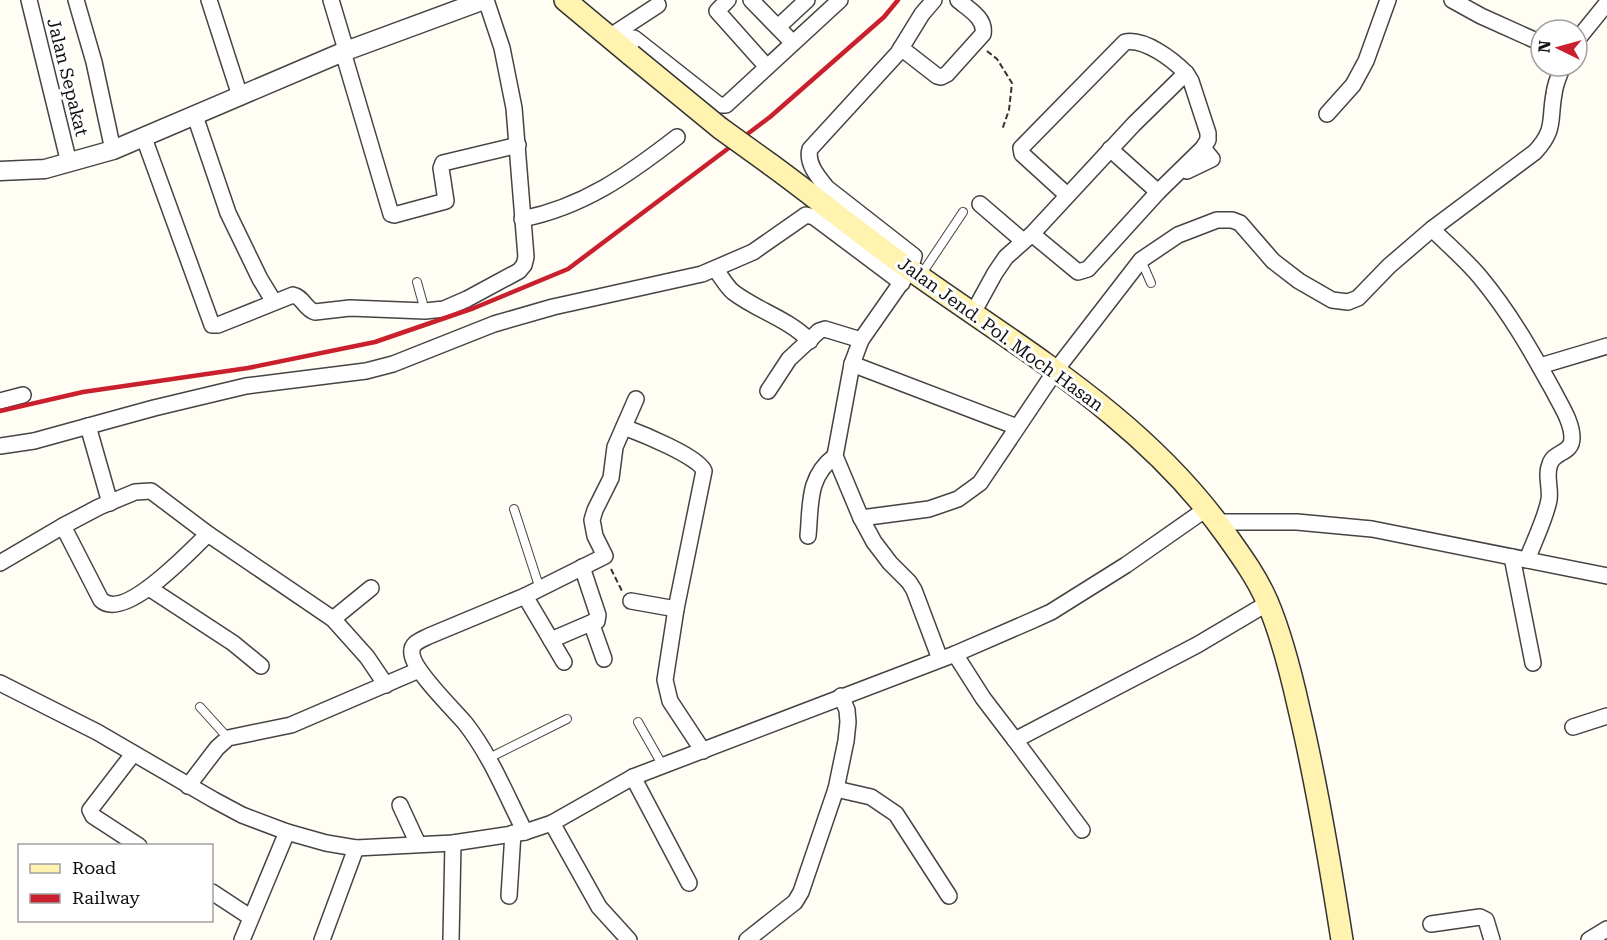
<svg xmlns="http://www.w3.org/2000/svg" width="1607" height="940" font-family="'Roboto Serif',serif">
	<rect width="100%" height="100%" fill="#fffdf4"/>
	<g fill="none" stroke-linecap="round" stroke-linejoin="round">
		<defs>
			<g id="service">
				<polyline points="1141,260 1151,283"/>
				<polyline points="921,275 963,212"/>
				<polyline points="417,282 425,311"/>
				<polyline points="514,509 540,589"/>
				<polyline points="200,707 228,738"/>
				<polyline points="638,722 663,766"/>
				<polyline points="489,758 567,719"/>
			</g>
			<g id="minor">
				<polyline points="29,0 69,163"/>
				<polyline points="76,0 94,62 113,150"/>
				<polyline points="209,0 240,96"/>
				<polyline points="331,0 346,50"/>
				<polyline points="728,0 717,11 767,67"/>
				<polyline points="751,0 793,43"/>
				<path d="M934,0L922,14L898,53L810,149C806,163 818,177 827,188L914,256L910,270L861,340L852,364L835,456L861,518L874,542L890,563L909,582L914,590L940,659"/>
				<polyline points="1452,0 1481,16 1541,43"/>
				<polyline points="778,27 807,0"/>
				<polyline points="609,37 658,5"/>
				<polyline points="1577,40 1607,3"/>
				<polyline points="620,45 629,38 634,38 719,105 726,105 840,0"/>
				<path d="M901,48L937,76L941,77L947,74L983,34C986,18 968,9 958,0"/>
				<polyline points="343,52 391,214 394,215 446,201 441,168 443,163 518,145"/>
				<polyline points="1327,114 1353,85 1366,61 1388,0"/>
				<polyline points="195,116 228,213 260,279 274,302"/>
				<path d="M144,138L212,325H218L293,295C303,297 305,309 315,312L350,308L425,311L444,309L467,299L519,271L524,265L526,257L514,108L502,48L486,0"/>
				<polyline points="1110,149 1158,192"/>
				<polyline points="1187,171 1212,159 1203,148"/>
				<path d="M1067,195L1022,154L1021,148L1125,42C1145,38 1173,60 1186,73"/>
				<polyline points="980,204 1023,241"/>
				<path d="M522,219C583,207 628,175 677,137"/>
				<path d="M1432,229C1448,245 1466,260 1480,277C1510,313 1532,352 1554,392C1561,406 1572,422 1572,438C1572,454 1554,451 1550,464C1545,475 1551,488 1549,500C1545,520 1534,541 1527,560"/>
				<path d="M715,269C721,276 726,286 733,292C758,311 787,318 810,341"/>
				<polyline points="973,313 995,273 1006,257 1032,234 1134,124 1186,73 1191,81 1208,133 1208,140 1203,148 1158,192 1088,269 1078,272 1032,234"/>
				<polyline points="852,364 1017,427"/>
				<polyline points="1540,366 1607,346"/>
				<polyline points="768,391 789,359 819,331 825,329 861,340"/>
				<polyline points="0,401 23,395"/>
				<polyline points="88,426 110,503"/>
				<path d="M624,427C640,433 700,457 704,471L676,609L665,680L670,701L703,751"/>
				<polyline points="0,446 34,441 154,408 246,386 366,371 393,364 494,324 553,307 702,274 753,252 806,215 814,217 902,283"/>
				<path d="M861,518L929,509L958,499L980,483L1056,370L1141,260L1178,235L1217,220H1232L1240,223L1273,261L1299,281L1332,300L1348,302L1358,298L1389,266L1432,229L1535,152C1556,129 1549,121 1554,94C1555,84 1559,75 1563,66"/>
				<polyline points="1217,522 1297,522 1372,529 1607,576"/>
				<path d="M63,526L101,600C125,622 191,550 208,534"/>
				<path d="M808,536C811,505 807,477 835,456"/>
				<polyline points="1512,557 1533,663"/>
				<polyline points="0,563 63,526 99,507 135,492 151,491 208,534 333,619 367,657 386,685"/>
				<polyline points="582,567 598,615 597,621 593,622 593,628 604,659"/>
				<polyline points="149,588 233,643 261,666"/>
				<polyline points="525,596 564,662"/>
				<polyline points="631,601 676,609"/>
				<polyline points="333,619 371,588"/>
				<polyline points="551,640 593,622"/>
				<polyline points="955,654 983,698 1015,740 1197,645 1268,603"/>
				<polyline points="0,683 97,732 214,800 242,815 287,832 326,843 356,848 453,843 525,832 552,823 633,777 955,654 1031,621 1051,612 1126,565 1206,509"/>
				<polyline points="1573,727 1607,716"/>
				<polyline points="1015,740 1082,830"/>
				<polyline points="133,754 90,810 93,816 139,846"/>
				<polyline points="633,777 689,883"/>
				<polyline points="188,786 217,748 228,738 291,725 419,670"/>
				<polyline points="836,789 871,797 896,814 949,896"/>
				<polyline points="400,805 418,844"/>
				<polyline points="552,823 599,907 629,940"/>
				<path d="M525,832C506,795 491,756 465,723C453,709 413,670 412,654C410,643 421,640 429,636L525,596L605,556L595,536L592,520L595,510L611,478L615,447L636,399"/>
				<polyline points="212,892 250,917"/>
				<polyline points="509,896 513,833"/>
				<polyline points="1431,924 1480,917 1486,920 1492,940"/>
				<polyline points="242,940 287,832"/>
				<polyline points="322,940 356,848"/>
				<polyline points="451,940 453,843"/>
				<polyline points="747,940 795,902 801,892 836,789 846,741 848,722 847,710 841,696"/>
				<polyline points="1589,940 1607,929"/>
			</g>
			<polyline id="tertiary" points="0,171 45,169 113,150 343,52 484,0"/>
			<g id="secondary">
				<polyline points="565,0 631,55"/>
				<path d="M770,164C818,199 864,237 912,271C1027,353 1144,419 1227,536C1242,557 1257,578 1267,601C1282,636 1291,673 1299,709C1317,785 1330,863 1342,940"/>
			</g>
		</defs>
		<!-- service casing -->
		<use href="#service" stroke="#444" stroke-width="10"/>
		<!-- minor casing -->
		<use href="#minor" stroke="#444" stroke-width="18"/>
		<!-- tertiary casing -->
		<use href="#tertiary" stroke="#444" stroke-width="21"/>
		<!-- secondary casing -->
		<use href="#secondary" stroke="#333" stroke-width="24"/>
		<!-- path -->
		<g stroke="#333" stroke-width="2" stroke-dasharray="6 3" stroke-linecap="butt">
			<polyline points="987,51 997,59 1012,83 1009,110 1002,130"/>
			<polyline points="611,569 622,591"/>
		</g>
		<!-- service -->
		<use href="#service" stroke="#fff" stroke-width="8"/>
		<!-- minor -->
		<use href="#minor" stroke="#fff" stroke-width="15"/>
		<!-- tertiary -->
		<use href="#tertiary" stroke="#fff" stroke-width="18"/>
		<!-- secondary -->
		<use href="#secondary" stroke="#fff3af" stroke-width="21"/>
		<!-- rail -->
		<polyline stroke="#ca202e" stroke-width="4.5" points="0,411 83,392 248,368 375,342 474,308 568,269 770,117 884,17 898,0"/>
		<defs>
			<polyline id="secondary-bridge" points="631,55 720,128 770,164"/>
		</defs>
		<!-- secondary-bridge casing -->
		<use href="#secondary-bridge" stroke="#333" stroke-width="24" stroke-linecap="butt"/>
		<!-- secondary-bridge -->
		<use href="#secondary-bridge" stroke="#fff3af" stroke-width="21"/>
	</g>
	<g text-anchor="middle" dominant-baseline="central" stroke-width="6" stroke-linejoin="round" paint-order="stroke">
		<!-- street labels -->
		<g font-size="18" fill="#111" stroke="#fff">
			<text transform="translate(68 77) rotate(76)">Jalan Sepakat</text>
			<text transform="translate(1001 334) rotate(36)">Jalan Jend. Pol. Moch Hasan</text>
		</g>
	</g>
	<!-- legend -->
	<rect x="18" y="844" width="195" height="78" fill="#ffffff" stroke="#a0a0a0" stroke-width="1.5"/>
	<rect x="30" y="864" width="30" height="9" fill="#fff3af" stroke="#a0a0a0" stroke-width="1.5"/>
	<text x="72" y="874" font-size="18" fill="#111111">Road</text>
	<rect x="30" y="894" width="30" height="9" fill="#ca202e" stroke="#a0a0a0" stroke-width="1.5"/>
	<text x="72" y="904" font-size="18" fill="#111111">Railway</text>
	<!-- north arrow -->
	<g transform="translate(1559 48) rotate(275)"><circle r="28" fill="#ffffff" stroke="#a0a0a0" stroke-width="1.5"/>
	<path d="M0-4.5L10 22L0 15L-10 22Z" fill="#ca202e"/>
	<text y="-9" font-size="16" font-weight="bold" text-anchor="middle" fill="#111111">N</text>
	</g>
</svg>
